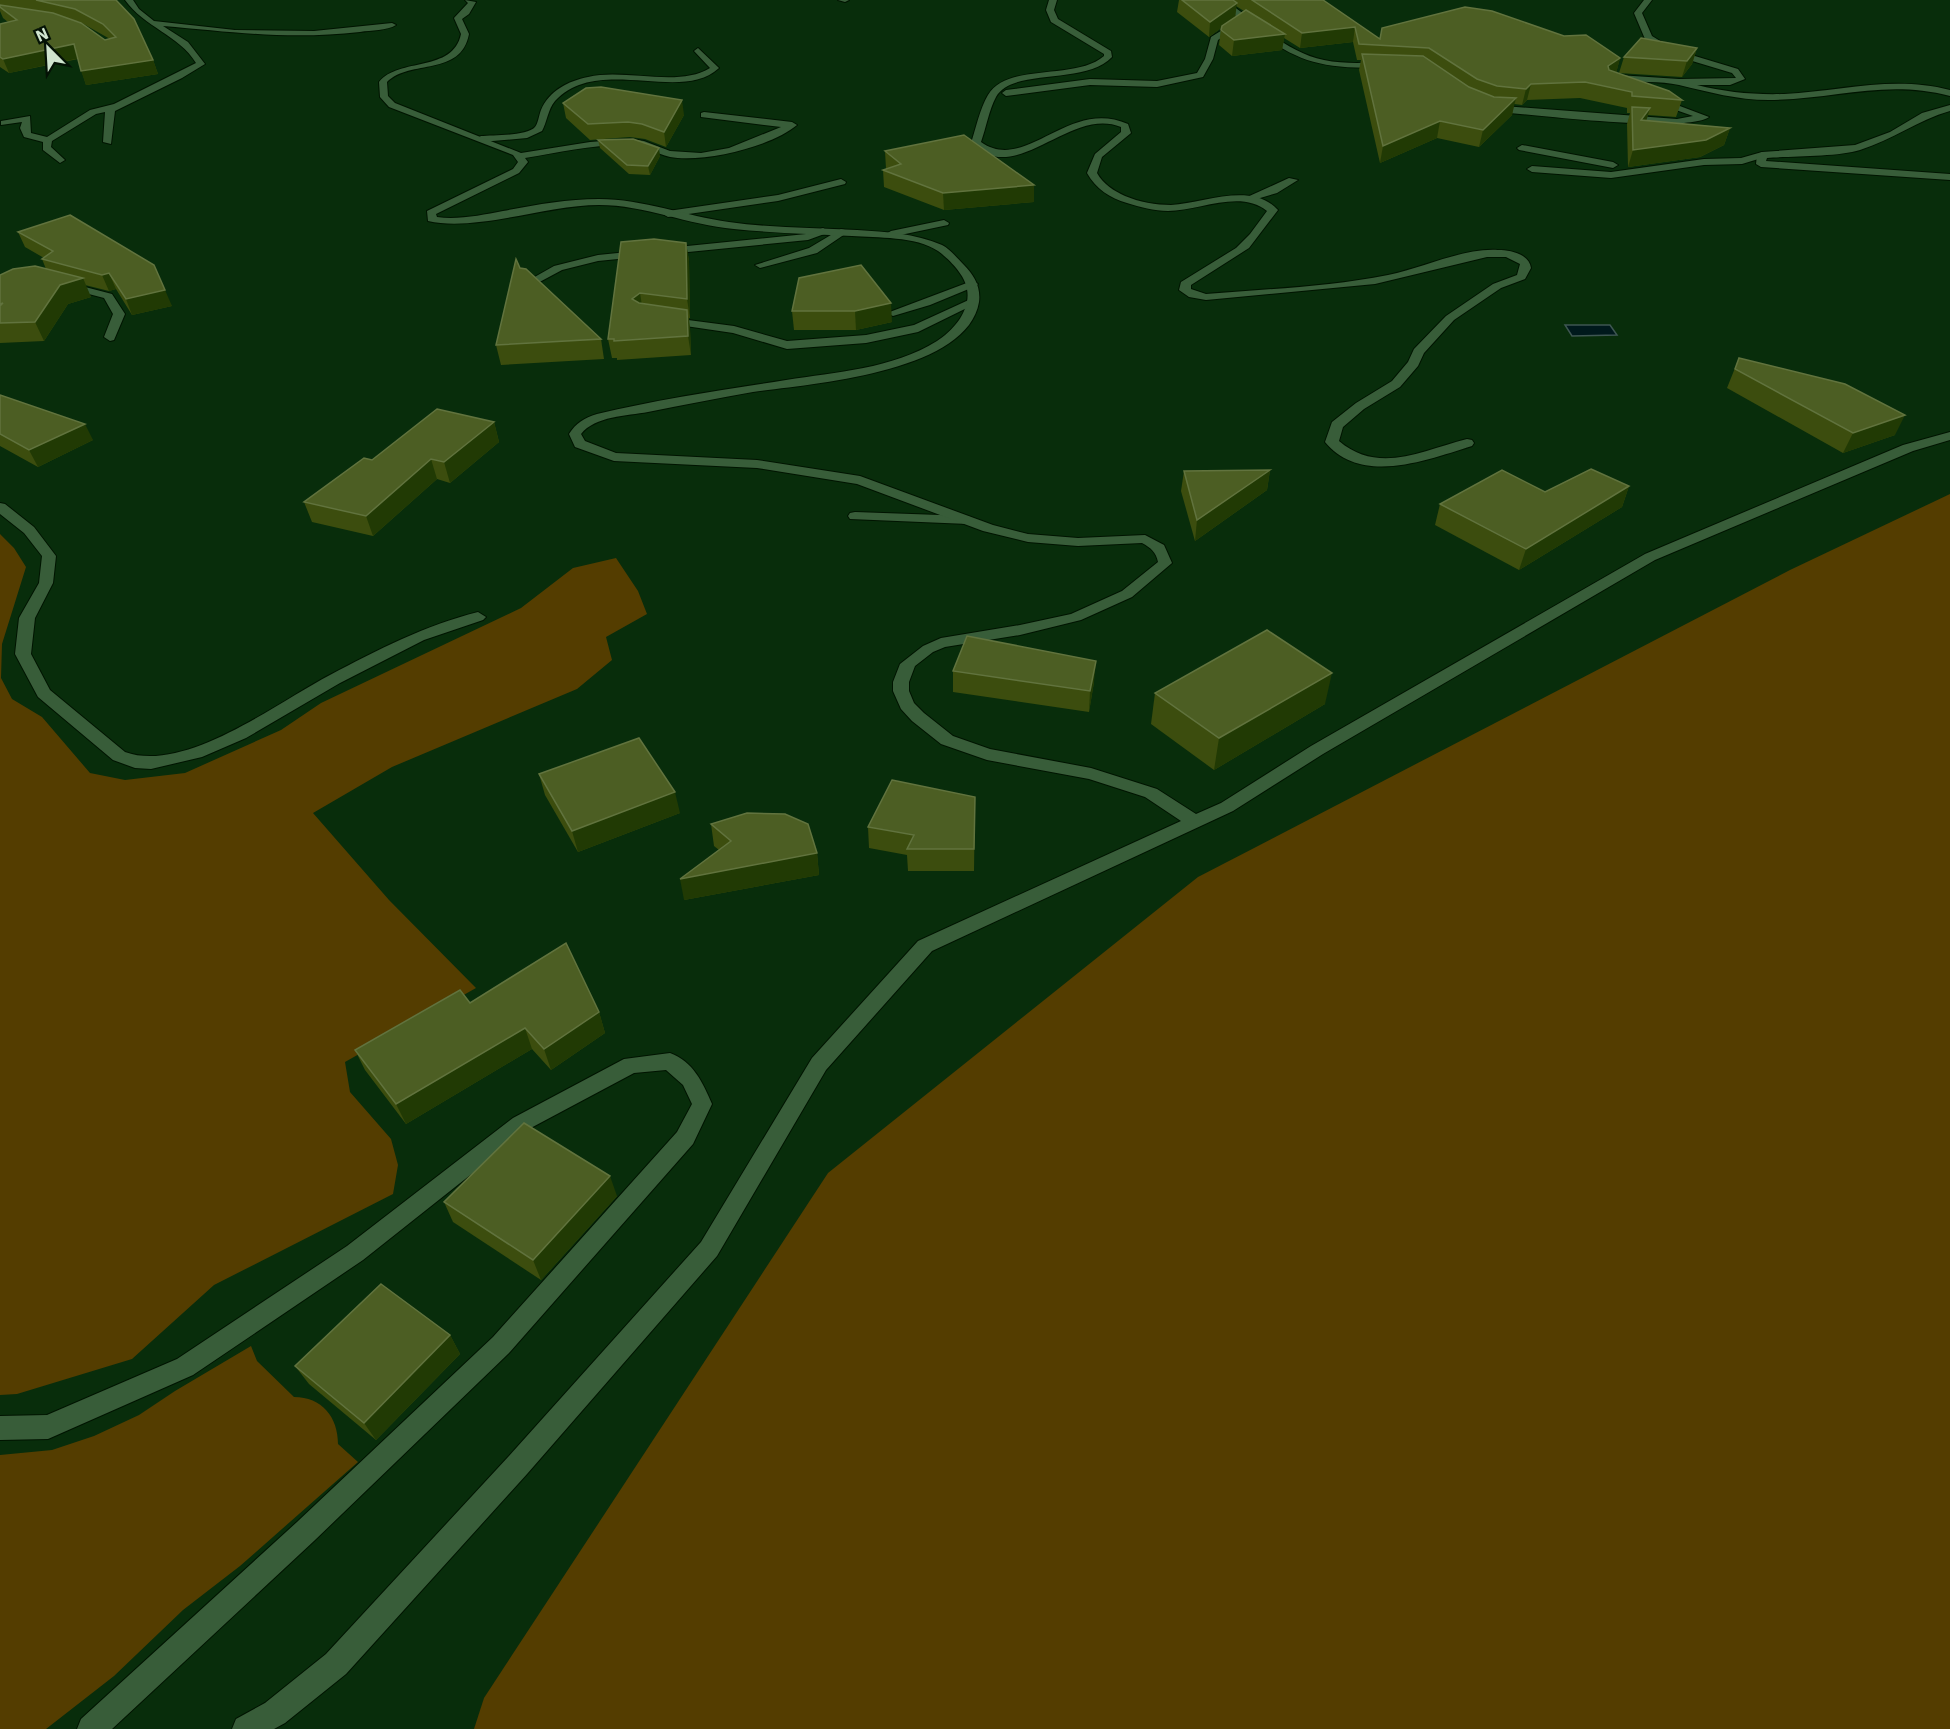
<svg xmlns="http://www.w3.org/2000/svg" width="1950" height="1729" font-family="'IBM Plex Sans',sans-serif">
	<rect width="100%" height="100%" fill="#082d0b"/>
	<!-- green -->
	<g fill="#543d00">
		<polygon points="1950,494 1950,1729 474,1729 484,1698 828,1173 1198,877 1790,570"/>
		<polygon points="0,534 14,548 26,567 2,644 1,678 12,699 42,717 90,773 125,780 185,773 281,730 321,703 521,608 573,568 616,558 638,591 647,614 606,637 612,660 577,689 392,767 313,813 389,900 476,988 345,1062 350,1092 391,1139 398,1165 393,1194 214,1285 132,1359 17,1394 0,1395"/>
		<path d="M251,1346L257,1361L294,1397C322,1397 338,1417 338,1444L358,1462L240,1566L183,1610L114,1676L46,1729H0V1455L52,1450L94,1436L139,1415L175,1391Z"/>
	</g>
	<!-- water -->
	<polygon fill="#00191c" stroke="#3e5652" stroke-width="1.5" points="1565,325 1610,325 1617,335 1572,336"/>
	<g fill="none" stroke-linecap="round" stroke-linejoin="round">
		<defs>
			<g id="lane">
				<path d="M125,0H133L139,9L154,21L235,30L314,31L392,23L396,25C387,31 371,30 360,32C289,40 233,32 163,26L188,42L205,64L182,78L115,111L111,144L103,142L105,112L96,114L52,141L51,147L65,160L60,163L43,150V142L24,137L20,128L22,122L1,125V121L30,116L31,133L47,137L90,110L114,104L196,63C179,35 144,27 125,0Z"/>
				<path d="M698,48L719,68C681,104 598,54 555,101C548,109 547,122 542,131L527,138L481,142L476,139L481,136C493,135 527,136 535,127C538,124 539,115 541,110C549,91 568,81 588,77C625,68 678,88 710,68L694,51Z"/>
				<polygon points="1522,145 1613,162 1618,165 1613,168 1519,150 1517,148"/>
				<polygon points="1762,152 1767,155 1765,157 1742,164 1704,165 1611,178 1532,172 1527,169 1532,166 1611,172 1704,159 1741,158"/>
				<polygon points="1289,178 1298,180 1277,193 1250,201 1245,198"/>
				<polygon points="841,179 846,182 845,184 778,201 668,217 663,214 668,211 778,195"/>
				<polygon points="944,220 949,223 948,225 891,237 886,234 891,231"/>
				<polygon points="823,228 828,231 827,233 808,240 598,261 562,270 534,285 526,285 524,283 554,266 598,255 806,234"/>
				<polygon points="841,229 845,230 845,234 817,253 760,268 755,265 809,248"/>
				<polygon points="972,281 978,284 976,286 930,305 893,316 887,313"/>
				<polygon points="66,282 112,294 125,314 114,340 110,341 104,337 113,314 104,298 62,287 60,285"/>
				<polygon points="973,298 979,301 977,303 918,332 866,343 787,349 733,333 665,323 659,320 665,317 734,326 787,341 866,335 914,325"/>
				<path d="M0,503L5,504L34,527L56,556L53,583L35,618L31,654L50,690L125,752C185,774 278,702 330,675C377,650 426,625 478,612L486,617L483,620L424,640L340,683L246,738L202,757L151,769L135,768L113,760L38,697L15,654L19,618L39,583L42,556L24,533L0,514Z"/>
				<polygon points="855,512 968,516 975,520 968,524 850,519 848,516 850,513"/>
				<path d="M670,1053C693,1061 703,1083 712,1104L693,1144L509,1353L315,1540L112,1729H77L81,1719L297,1522L493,1337L677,1132L692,1104L683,1085L666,1070L634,1073L527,1130L363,1260L193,1375L48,1439L0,1440V1416L47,1415L177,1359L347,1246L513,1118L624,1059Z"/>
			</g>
			<g id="street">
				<path d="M465,0L476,2L469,14L462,19L469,34C461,77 410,59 387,82L388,96L395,103L521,153L590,142L630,139L644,141L670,151L701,153L729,148L781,127L701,117V113L704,112L792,122L797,125C771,147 703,163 670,157C656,154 644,145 630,145C595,144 560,152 525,158L528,162L519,173L436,214L437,217C458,220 482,215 503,211C535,205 566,199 599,199C643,199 686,216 729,222C771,228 815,228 857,230C887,232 914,233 942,245C950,249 958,259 964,265C974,275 981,287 979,302C967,373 810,384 753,392C718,398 683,405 648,412C627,416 595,416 581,434L585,441L616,453L757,460L860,476L993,525L1028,534L1078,538L1145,535L1164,545L1172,563L1132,597L1081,620L1020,635L945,647L933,652L915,666L909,682V691L914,703L924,713L953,736L990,749L1091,768L1157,789L1196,814L1221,803L1311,746L1645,554L1903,445L1950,432V440L1913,451L1655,560L1323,754L1233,811L932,951L826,1070L717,1256L527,1474L346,1674L285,1723L274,1729H232L236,1719L265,1703L326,1654L509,1456L701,1242L812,1058L918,941L1181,821L1145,797L1089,779L987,760L941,744L912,721L901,709L893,691V682L900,664L923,646L941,638L1020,625L1071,614L1122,591L1158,562C1156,552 1151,548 1142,543L1078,546L1028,542L983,531L857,484L757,468L614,461L575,447L569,434C576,423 584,418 597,414C659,399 723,390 786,380C836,372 892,369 937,341C954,330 971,310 967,289C965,275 949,259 938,251C916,236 877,238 852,236C812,234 773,233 734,229C688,225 645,205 599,205C547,205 476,232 428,221L427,211L513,169L518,162L513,155L389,107L380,97L379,82C399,57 453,73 461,34L454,18L468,3Z"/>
				<polygon points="838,0 849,0 845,2"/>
				<path d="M1049,0H1057L1054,10L1058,19L1111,51L1112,57C1085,86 1012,67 996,97C989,110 986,128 981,142C1026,174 1068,97 1128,124L1131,133L1102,157L1097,173C1103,184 1114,191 1125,196C1139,202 1156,205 1171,205C1204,203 1252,181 1278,210L1249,248L1191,285V289L1206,294C1266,289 1328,287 1388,275C1424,268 1461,248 1498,250C1511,250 1529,254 1531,268L1525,279L1501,288L1454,320L1424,353L1418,366L1400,387L1364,409L1343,427L1339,441C1379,475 1423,450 1467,439L1472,440L1474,443L1472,446C1427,460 1361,486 1325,442L1332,422L1356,403L1392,381L1408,362L1414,349L1446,316L1493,284L1517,275L1520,264L1506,257H1487L1375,284L1206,300L1189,297L1179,290L1181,282L1236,248L1250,234L1267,211C1241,189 1198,211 1168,211C1154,211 1140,207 1127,203C1110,198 1096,189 1087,173L1095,154L1121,132V127C1069,106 1016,189 971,143C976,128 980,108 988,95C1008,62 1075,81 1104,56V54L1051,22L1046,10Z"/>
				<path d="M1226,0H1234L1233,6C1261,26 1289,53 1324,60C1343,64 1364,63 1384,62L1388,65L1384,68C1316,68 1298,63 1244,22L1218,40L1213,59L1203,77L1157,87L1090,85L1006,96L1002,93L1006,90L1090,79L1157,81L1197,73L1205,59L1211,37L1240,19L1226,9Z"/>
				<path d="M1644,0H1652L1642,13L1652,36L1675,50L1738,69L1745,79L1730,85H1697C1725,92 1754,95 1784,94C1841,91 1894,75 1950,90V96C1884,79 1834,100 1769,100C1737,100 1709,92 1679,85C1660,81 1639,82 1620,81L1614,85H1608V81L1618,75L1679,79L1736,78L1732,73L1669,54L1645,39L1634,13Z"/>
				<path d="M1656,97L1709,117C1685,134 1527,114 1490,111L1485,108L1490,105L1677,119L1693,116L1653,102V98Z"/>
				<path d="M1950,105V111C1918,120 1892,140 1860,150C1838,157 1791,156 1767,158L1766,161L1950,174V180L1761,167L1756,164L1757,155L1762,152L1855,145L1890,132L1922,113Z"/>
			</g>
		</defs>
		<!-- lane casing -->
		<use href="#lane" stroke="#001400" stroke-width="2"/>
		<!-- street casing -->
		<use href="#street" stroke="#001400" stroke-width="2"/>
		<!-- lane -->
		<use href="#lane" fill="#385d39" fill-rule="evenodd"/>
		<!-- street -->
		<use href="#street" fill="#385d39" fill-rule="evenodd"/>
	</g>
	<!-- wall -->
	<g fill="#3c4d0e" fill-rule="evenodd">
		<path d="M0,0H116L153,60L158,74L86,85L78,59L9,73L0,67V24L8,22L3,18L0,11ZM74,21L80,22L110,39L105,40Z"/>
		<path d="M1179,0H1233L1235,1L1234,0H1323L1380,39L1620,58L1616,73L1682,100L1676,117L1648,115L1646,120L1730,128L1724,145L1700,157L1628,167L1627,124L1630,113H1627V108L1580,98L1527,100L1522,105L1514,104L1512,115L1479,147L1437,138L1380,163L1359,70L1361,60H1357L1353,42L1300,48L1284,38L1282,50L1232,56L1219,45L1221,28L1209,37L1177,12ZM1236,6L1244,11L1235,17Z"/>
		<polygon points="1697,48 1692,64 1682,77 1619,73 1624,57"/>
		<polygon points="563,103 684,115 666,147 645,139 630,137 590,140 566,118"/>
		<polygon points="598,140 660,156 650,175 629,174 600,148"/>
		<polygon points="885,151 1034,202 944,210 884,187 883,170 886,169"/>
		<polygon points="70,215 172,306 132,315 116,289 109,291 85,285 91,297 68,304 44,341 0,343 0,275 46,269 42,259 44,258 25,247 18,232"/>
		<polygon points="621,242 686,243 689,261 690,318 689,318 690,329 691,355 617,360 617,358 612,358 608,339"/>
		<polygon points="861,265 892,322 856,330 794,330 792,311"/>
		<polygon points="520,268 601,339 604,359 501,365 496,345"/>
		<polygon points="1739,358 1895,435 1843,453 1727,388"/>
		<polygon points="0,395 93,440 38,467 0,446"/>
		<polygon points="494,422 499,442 450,483 437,479 373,536 312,522 304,502 372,460"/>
		<polygon points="1270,470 1267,490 1195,541 1181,491 1184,471"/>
		<polygon points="1629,486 1622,507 1519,570 1435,525 1440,504 1545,492"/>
		<polygon points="953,671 1094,682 1089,712 953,692"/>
		<polygon points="1155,693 1325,704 1214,770 1151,724"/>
		<polygon points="539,774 680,813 578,852 545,795"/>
		<polygon points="975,797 974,871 908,871 907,855 869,848 868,827"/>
		<polygon points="711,824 817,853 819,875 684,900 719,850 714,846"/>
		<polygon points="470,1003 599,1012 605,1033 551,1070 532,1049 406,1124 365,1070 355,1050"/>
		<polygon points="617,1196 541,1280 453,1222 444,1202"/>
		<polygon points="450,1335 460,1354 376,1440 309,1384 295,1366"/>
	</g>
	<!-- shaded-wall -->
	<g fill="#213a04">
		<polygon points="1237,3 1235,18 1209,37 1210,22"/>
		<polygon points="1355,27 1353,42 1300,48 1302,33"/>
		<polygon points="1285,34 1282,50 1232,56 1234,40"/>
		<polygon points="74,44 80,58 9,73 3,59"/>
		<polygon points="1697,48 1692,64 1682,77 1687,61"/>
		<polygon points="1620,58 1616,74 1604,82 1608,66"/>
		<polygon points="153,60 158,74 86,85 81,71"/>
		<polygon points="1531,84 1527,100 1522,105 1526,89"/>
		<polygon points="1516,98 1512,115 1479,147 1483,130"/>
		<polygon points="682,100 684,115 666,147 664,132"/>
		<polygon points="1650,108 1645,125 1641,120"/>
		<polygon points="1440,121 1437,138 1380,163 1383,146"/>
		<polygon points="1730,128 1724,145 1700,157 1628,167 1633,150"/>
		<polygon points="659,148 660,156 650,175 648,166"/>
		<polygon points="1034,185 1034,202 944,210 943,193"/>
		<polygon points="686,243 689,261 690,318 687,299"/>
		<polygon points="109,273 116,289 109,291 102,275"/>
		<polygon points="83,278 91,297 68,304 44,341 35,322 60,285"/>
		<polygon points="165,290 172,306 132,315 126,299"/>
		<polygon points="640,293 643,312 632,299"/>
		<polygon points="891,303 892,322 856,330 855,311"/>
		<polygon points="687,310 690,329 691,355 688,336"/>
		<polygon points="1905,415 1895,435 1843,453 1853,433"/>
		<polygon points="494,422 499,442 450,483 444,462"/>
		<polygon points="85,424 93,440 38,467 29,450"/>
		<polygon points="431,459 437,479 373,536 366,516"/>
		<polygon points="1270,470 1267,490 1195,541 1197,520"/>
		<polygon points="1629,486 1622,507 1519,570 1526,549"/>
		<polygon points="1096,661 1094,682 1089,712 1090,691"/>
		<polygon points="1332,673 1325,704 1214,770 1219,738"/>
		<polygon points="675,792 680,813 578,852 572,831"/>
		<polygon points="817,853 819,875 684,900 680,879"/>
		<polygon points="599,1012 605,1033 551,1070 544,1049"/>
		<polygon points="525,1028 532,1049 406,1124 396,1104"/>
		<polygon points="610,1176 617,1196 541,1280 533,1260"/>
		<polygon points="450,1335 460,1354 376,1440 364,1423"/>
	</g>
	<!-- building -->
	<g fill="#4c5e23" stroke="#61733e" stroke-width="1.5">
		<polygon points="36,0 116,0 134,19 153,60 81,71 74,44 3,59 0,57 0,24 17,20 0,7 0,5 53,13 81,23 105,40 116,37 103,24 75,9"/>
		<polygon points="1182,0 1233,0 1237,3 1210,22"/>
		<polygon points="1252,0 1323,0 1380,39 1382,28 1465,7 1492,11 1564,36 1586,35 1620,58 1608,66 1609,70 1669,91 1682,100 1632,96 1632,92 1585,82 1531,84 1526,89 1497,86 1477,79 1429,48 1359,44 1355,27 1302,33"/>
		<polygon points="1246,10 1285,34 1234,40 1221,30 1222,26"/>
		<polygon points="1641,38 1697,48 1687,61 1624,57"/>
		<polygon points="1362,54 1423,56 1469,87 1494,97 1516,98 1483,130 1440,121 1383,146"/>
		<polygon points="601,87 682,100 664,132 642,124 628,122 588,124 563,103 586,88"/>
		<polygon points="1632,107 1650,108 1641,120 1730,128 1706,140 1633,150"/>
		<polygon points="964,135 1034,185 943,193 883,170 901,164 885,151"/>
		<polygon points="633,139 659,148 648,166 627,165 598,140"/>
		<polygon points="70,215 154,265 165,290 126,299 109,273 102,275 42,259 53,251 18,232"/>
		<polygon points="654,239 686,243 687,299 640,293 632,299 639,303 687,310 688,336 614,341 614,339 608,339 621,242"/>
		<polygon points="516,259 520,268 526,269 601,339 496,345"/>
		<polygon points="861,265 891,303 855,311 792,311 799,278"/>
		<polygon points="35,266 83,278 60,285 35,322 0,323 0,306 3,303 0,304 0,275 13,269"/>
		<polygon points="1739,358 1845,384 1905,415 1853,433 1735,369"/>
		<polygon points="0,395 85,424 29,450 0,434"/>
		<polygon points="437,409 494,422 444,462 431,459 366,516 304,502 364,458 372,460"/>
		<polygon points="1591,469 1629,486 1526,549 1440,504 1502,470 1545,492"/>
		<polygon points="1270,470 1197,520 1184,471"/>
		<polygon points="1267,630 1332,673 1219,738 1155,693"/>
		<polygon points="967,636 1096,661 1090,691 953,671"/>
		<polygon points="639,738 675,792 572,831 539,774"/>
		<polygon points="892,780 975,797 974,849 907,849 914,835 868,827"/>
		<polygon points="747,813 785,814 808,824 817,853 680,879 731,841 711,824"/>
		<polygon points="566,943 599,1012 544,1049 525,1028 396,1104 355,1050 460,990 470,1003"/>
		<polygon points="524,1123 610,1176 533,1260 444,1202"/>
		<polygon points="381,1284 450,1335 364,1423 295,1366"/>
	</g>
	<!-- north arrow -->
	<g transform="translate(48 48) rotate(336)" stroke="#041205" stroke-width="4.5" paint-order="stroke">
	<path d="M0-4.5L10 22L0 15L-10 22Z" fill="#d0e5cf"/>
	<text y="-9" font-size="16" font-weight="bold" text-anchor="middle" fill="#d0e5cf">N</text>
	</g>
</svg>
